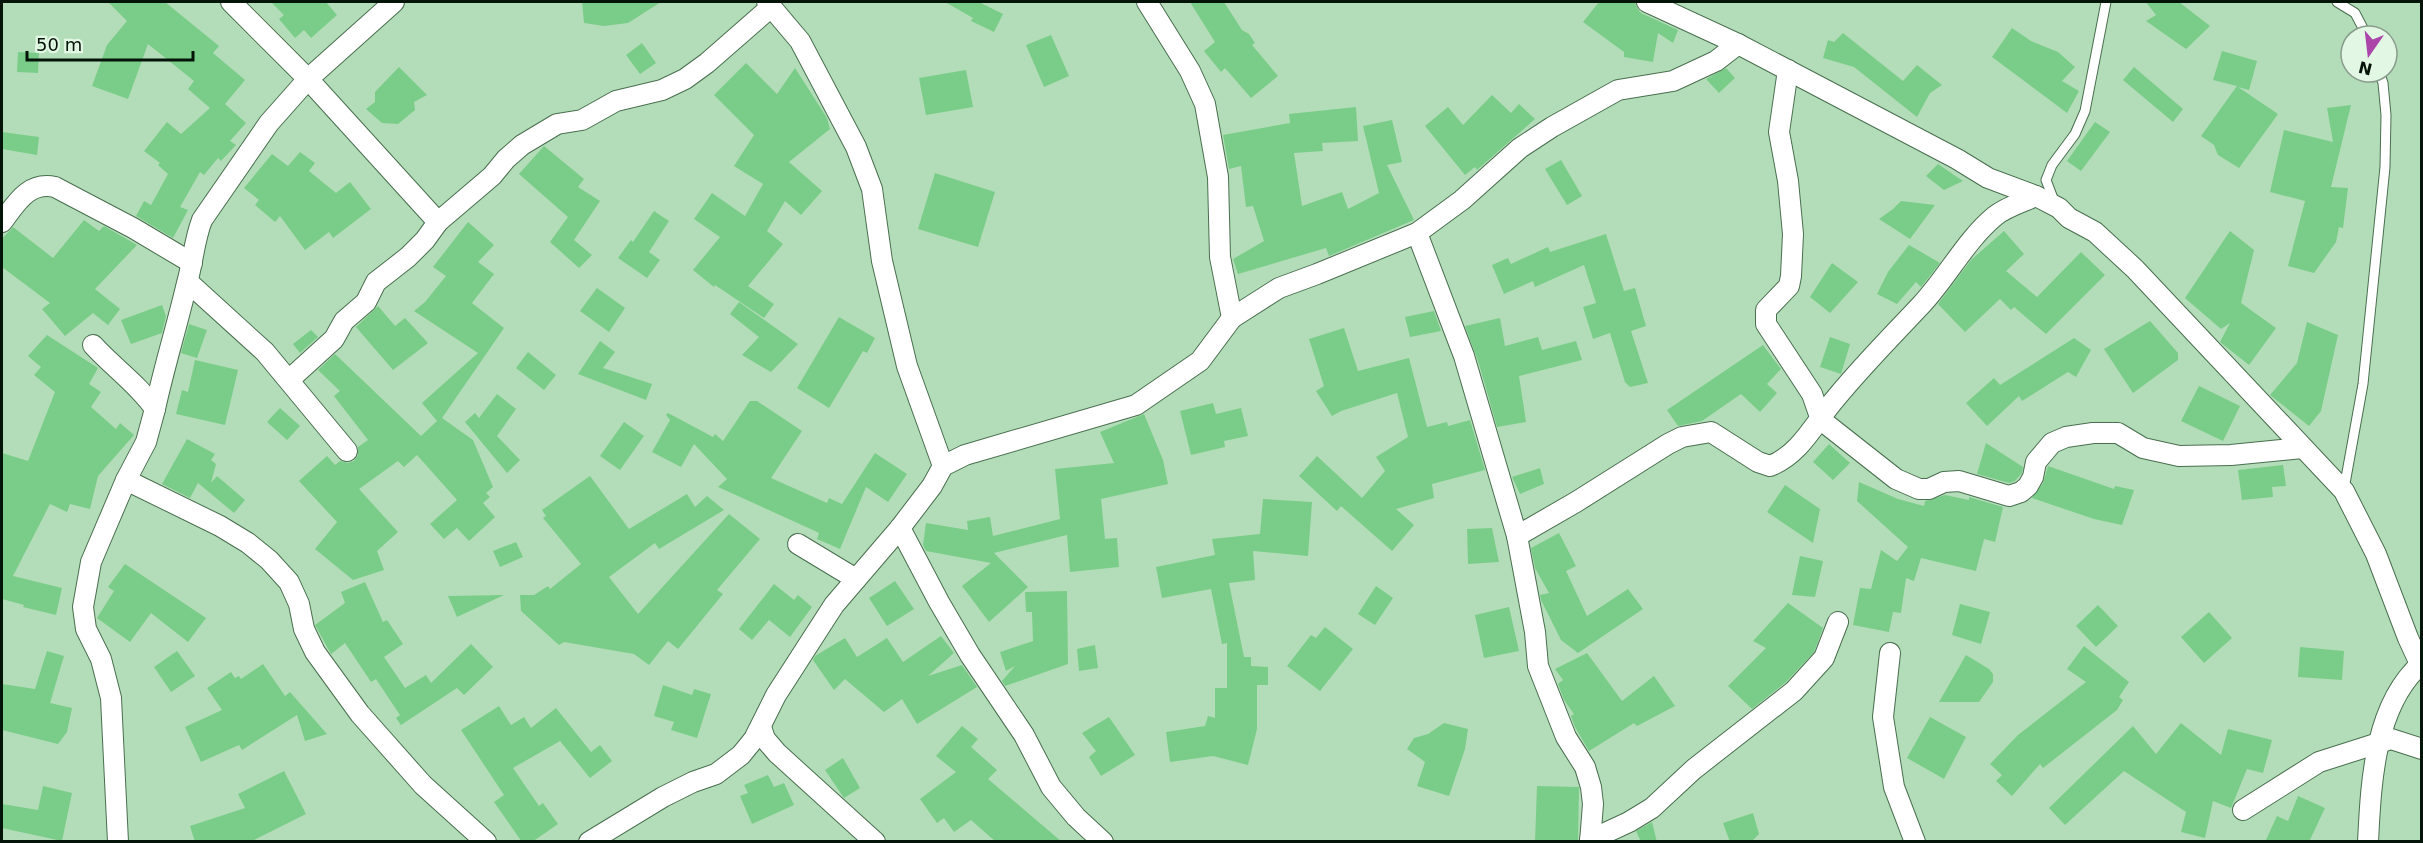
<svg xmlns="http://www.w3.org/2000/svg" width="2423" height="843" font-family="'DejaVu Sans',sans-serif">
	<rect width="100%" height="100%" fill="#b3ddb8"/>
	<!-- building -->
	<g fill="#7acd88">
		<polygon points="108,2 165,2 219,46 213,53 245,80 225,104 246,123 230,141 236,145 221,161 218,158 204,175 200,172 180,207 188,210 173,238 136,216 144,201 151,205 168,174 158,165 160,163 144,151 167,122 181,134 210,108 188,89 194,81 148,44 128,99 92,86 107,45 127,21"/>
		<polygon points="271,2 326,2 337,15 311,38 304,30 295,38 279,19 284,15"/>
		<polygon points="582,2 661,2 628,23 604,26 584,23"/>
		<polygon points="945,2 979,2 1003,14 994,32 971,21 973,18"/>
		<polygon points="1190,2 1224,2 1242,30 1249,34 1255,43 1252,45 1278,76 1251,98 1225,68 1221,72 1204,51 1215,42"/>
		<polygon points="1599,2 1635,2 1637,8 1641,13 1678,30 1673,43 1658,33 1653,62 1624,57 1624,52 1583,22"/>
		<polygon points="2146,2 2179,2 2210,26 2186,49 2146,21 2156,15"/>
		<polygon points="2012,28 2031,41 2058,52 2075,67 2062,81 2079,91 2067,113 1992,57"/>
		<polygon points="1843,33 1903,81 1917,65 1942,85 1930,93 1917,117 1854,67 1823,58 1828,40 1834,42"/>
		<polygon points="1051,35 1069,76 1044,87 1026,45"/>
		<polygon points="642,43 656,63 640,74 626,55"/>
		<polygon points="2222,51 2257,61 2249,90 2238,87 2278,114 2239,168 2218,155 2214,145 2201,136 2237,86 2213,80"/>
		<polygon points="18,52 39,53 38,73 17,72"/>
		<polygon points="746,63 777,94 795,68 827,118 830,129 789,162 822,191 801,215 785,201 767,231 783,244 748,286 774,304 764,318 715,285 714,287 693,270 720,237 694,219 712,193 745,216 763,184 734,166 754,135 714,95"/>
		<polygon points="399,67 427,95 414,102 415,110 398,124 382,123 366,109 375,102 375,92"/>
		<polygon points="2134,67 2183,109 2173,122 2123,80"/>
		<polygon points="1726,68 1735,78 1719,93 1706,79"/>
		<polygon points="966,70 973,107 926,115 919,78"/>
		<polygon points="1492,95 1511,113 1519,104 1535,119 1477,170 1475,167 1465,175 1425,126 1448,107 1463,125"/>
		<polygon points="2351,105 2331,187 2348,188 2343,228 2339,227 2336,242 2314,273 2288,266 2305,201 2270,192 2284,130 2333,142 2327,108"/>
		<polygon points="1356,107 1358,141 1322,143 1323,151 1294,153 1302,206 1342,192 1348,209 1379,193 1363,126 1392,120 1402,162 1387,165 1414,220 1329,256 1326,248 1238,274 1233,259 1264,241 1253,206 1246,207 1241,166 1229,169 1223,135 1290,123 1289,114"/>
		<polygon points="2095,122 2110,132 2081,171 2067,161"/>
		<polygon points="2,132 39,137 37,155 2,149"/>
		<polygon points="544,146 584,179 578,187 600,201 574,240 592,255 579,268 550,242 568,217 519,174"/>
		<polygon points="300,152 315,163 309,171 336,193 350,182 371,209 333,238 329,232 305,250 280,216 275,222 255,205 259,200 244,188 272,154 288,166"/>
		<polygon points="1561,160 1582,196 1567,205 1545,169"/>
		<polygon points="1938,164 1963,181 1944,190 1926,176"/>
		<polygon points="935,173 995,192 978,247 918,229"/>
		<polygon points="1901,201 1935,205 1910,239 1879,219 1893,209"/>
		<polygon points="654,211 669,221 649,252 660,260 647,278 618,258 631,240 633,242"/>
		<polygon points="84,220 99,231 104,226 137,245 95,289 120,309 108,325 93,313 65,336 42,309 50,303 2,267 2,239 13,227 53,258"/>
		<polygon points="468,222 494,245 478,262 494,274 472,303 504,328 442,418 473,440 493,487 486,493 490,497 483,503 495,517 469,541 457,528 444,539 430,524 457,500 417,455 404,467 398,461 359,489 398,532 377,551 384,570 353,580 315,549 337,522 299,481 327,456 335,465 340,461 348,463 354,461 358,455 358,447 368,440 334,396 340,391 318,370 335,354 421,436 437,421 422,403 478,353 414,311 425,302 446,276 433,267"/>
		<polygon points="2004,231 2024,254 2006,271 2037,297 2081,252 2105,275 2046,334 2014,307 2011,310 2000,299 1965,332 1938,304 1971,260"/>
		<polygon points="2230,231 2254,250 2241,303 2276,328 2249,365 2220,342 2230,323 2221,329 2185,298"/>
		<polygon points="1606,234 1624,291 1635,288 1646,326 1631,331 1648,383 1630,387 1625,382 1610,333 1593,339 1583,307 1596,303 1584,265 1535,287 1533,281 1504,294 1492,265 1508,258 1511,264 1548,247 1550,252"/>
		<polygon points="1909,245 1940,263 1921,287 1916,282 1897,304 1877,294 1888,272"/>
		<polygon points="1832,263 1858,282 1830,313 1810,297"/>
		<polygon points="597,288 625,308 609,332 580,311"/>
		<polygon points="739,302 798,344 771,372 742,355 759,337 730,314"/>
		<polygon points="162,305 166,316 162,333 131,344 121,320"/>
		<polygon points="378,306 395,326 405,318 428,343 393,370 356,327"/>
		<polygon points="1434,311 1441,331 1410,337 1405,317"/>
		<polygon points="839,317 875,338 867,353 863,351 829,408 797,388"/>
		<polygon points="1500,318 1505,346 1538,337 1542,350 1576,341 1582,360 1519,376 1526,422 1497,427 1479,364 1465,326"/>
		<polygon points="2150,321 2178,353 2178,360 2133,393 2104,349"/>
		<polygon points="2307,322 2338,335 2321,411 2309,426 2270,395 2297,363"/>
		<polygon points="189,324 207,330 197,358 181,353"/>
		<polygon points="1344,328 1358,371 1409,358 1427,427 1447,422 1448,426 1470,420 1485,470 1432,484 1434,498 1396,509 1414,525 1392,551 1341,506 1337,511 1299,476 1317,456 1362,498 1385,471 1376,457 1408,437 1397,393 1341,411 1332,416 1316,391 1324,386 1309,339"/>
		<polygon points="311,330 318,337 300,353 293,344"/>
		<polygon points="47,335 98,368 89,384 101,392 91,407 116,429 120,423 134,435 98,476 90,509 70,504 67,512 50,504 13,576 62,588 56,615 23,607 24,605 2,599 2,453 28,461 55,392 34,375 41,367 28,356"/>
		<polygon points="1830,337 1850,344 1841,374 1820,367"/>
		<polygon points="2074,338 2091,350 2076,377 2068,372 2022,401 2019,396 1987,426 1966,403 1994,378 2000,385"/>
		<polygon points="600,341 615,352 603,368 652,384 646,400 578,374"/>
		<polygon points="1763,345 1781,369 1767,384 1777,393 1760,412 1741,394 1702,421 1678,426 1667,410"/>
		<polygon points="528,352 556,375 544,390 516,368"/>
		<polygon points="195,360 238,370 225,425 176,414 182,390 188,392"/>
		<polygon points="2199,386 2240,406 2223,441 2181,421"/>
		<polygon points="497,394 516,409 497,436 520,460 507,473 465,422 475,413 479,418"/>
		<polygon points="750,401 757,401 802,431 771,478 827,503 829,498 842,504 875,453 907,474 888,502 866,487 840,549 817,539 819,533 815,531 718,487 727,479 694,444 681,467 652,452 670,420 666,415 668,413 713,437 715,434 723,441"/>
		<polygon points="1213,403 1216,414 1241,408 1248,436 1224,441 1225,447 1191,455 1180,411"/>
		<polygon points="280,408 300,426 287,440 267,422"/>
		<polygon points="1144,414 1163,460 1168,484 1101,499 1105,539 1117,538 1119,567 1070,572 1067,535 994,553 1028,587 989,622 962,586 991,563 926,551 923,545 926,523 968,530 967,521 990,517 993,536 1060,519 1055,469 1114,463 1100,432"/>
		<polygon points="624,422 644,436 620,470 600,456"/>
		<polygon points="187,439 215,454 211,460 216,464 211,483 217,476 245,500 234,513 198,483 190,498 162,484"/>
		<polygon points="1986,443 2023,467 2022,473 2015,481 2009,483 1977,474"/>
		<polygon points="1829,444 1850,463 1833,480 1813,462"/>
		<polygon points="2283,465 2286,486 2272,487 2273,497 2242,500 2238,470"/>
		<polygon points="2048,466 2114,489 2115,486 2134,490 2122,525 2094,519 2032,498 2043,483"/>
		<polygon points="1540,468 1544,484 1520,494 1512,477"/>
		<polygon points="590,476 629,529 687,494 695,507 707,496 724,510 659,549 655,543 609,577 638,614 729,514 760,539 717,590 723,594 678,649 668,641 649,665 634,654 564,642 559,645 521,611 520,595 534,595 548,586 550,589 581,564 543,518 546,516 542,510"/>
		<polygon points="1859,482 1898,499 1924,506 1925,501 1945,495 1969,500 1969,497 2003,507 1995,542 1984,539 1976,571 1921,558 1914,581 1906,578 1901,613 1893,612 1889,632 1853,625 1860,588 1871,589 1881,550 1897,561 1908,547 1857,501"/>
		<polygon points="1785,485 1820,509 1813,543 1767,512"/>
		<polygon points="1263,499 1312,502 1308,556 1253,551 1255,580 1229,583 1244,657 1251,657 1251,666 1268,667 1268,685 1257,685 1257,729 1248,765 1213,756 1170,762 1166,732 1205,726 1208,716 1215,718 1215,688 1227,688 1227,643 1222,644 1211,589 1162,598 1156,567 1215,555 1212,539 1260,534"/>
		<polygon points="1492,528 1499,562 1468,564 1467,529"/>
		<polygon points="1559,533 1576,566 1566,571 1587,616 1628,589 1643,609 1578,653 1561,640 1541,600 1540,595 1549,593 1535,568 1531,548"/>
		<polygon points="516,542 523,557 500,567 493,551"/>
		<polygon points="1800,556 1823,561 1815,597 1792,595"/>
		<polygon points="125,564 206,618 188,642 151,613 130,642 97,618 114,591 108,587"/>
		<polygon points="895,581 914,609 887,626 869,598"/>
		<polygon points="365,582 383,622 387,620 403,644 384,657 405,688 426,675 431,683 471,644 493,667 464,695 457,688 401,725 396,718 400,715 376,679 371,682 345,643 331,654 315,625 345,603 341,592"/>
		<polygon points="774,584 794,600 798,595 812,607 790,637 769,620 752,640 739,629"/>
		<polygon points="1376,586 1393,598 1375,625 1358,614"/>
		<polygon points="1067,591 1068,664 1005,686 1002,681 1015,666 1006,671 1000,652 1033,641 1032,612 1026,612 1025,592"/>
		<polygon points="504,595 457,617 448,596"/>
		<polygon points="1788,603 1823,628 1814,652 1786,682 1752,709 1728,686 1766,648 1753,641"/>
		<polygon points="1960,604 1990,612 1981,644 1952,635"/>
		<polygon points="2098,605 2118,626 2096,647 2076,626"/>
		<polygon points="1509,607 1519,651 1484,658 1475,615"/>
		<polygon points="2209,612 2232,638 2204,663 2181,637"/>
		<polygon points="1325,627 1353,649 1320,691 1287,666 1311,635 1316,638"/>
		<polygon points="941,636 954,653 928,676 962,665 977,687 917,724 902,699 884,712 845,679 834,690 813,660 815,656 845,638 857,657 887,638 903,662"/>
		<polygon points="1095,645 1098,668 1079,671 1077,649"/>
		<polygon points="2084,646 2129,682 2119,697 2123,700 2117,710 2043,768 2040,764 2012,796 1996,781 2002,775 1990,764 2018,735 2086,682 2067,669"/>
		<polygon points="2300,647 2344,651 2342,680 2298,677"/>
		<polygon points="47,651 64,656 50,703 72,708 67,732 58,744 2,730 2,684 35,689"/>
		<polygon points="177,651 195,676 171,692 154,667"/>
		<polygon points="1587,653 1622,701 1654,676 1675,706 1637,726 1634,723 1589,751 1575,727 1571,716 1574,714 1564,700 1558,684 1563,680 1555,669"/>
		<polygon points="1966,655 1989,669 1993,674 1993,682 1979,702 1939,702"/>
		<polygon points="263,664 285,696 290,692 327,734 305,741 297,715 242,750 239,745 201,762 185,727 222,710 207,688 231,672 235,678 239,676 241,679"/>
		<polygon points="663,685 692,695 694,689 711,694 697,738 671,730 674,722 654,716"/>
		<polygon points="499,706 511,725 524,717 531,728 556,708 591,752 600,745 612,761 590,778 560,741 513,768 539,806 543,803 558,824 532,842 522,842 494,802 504,795 461,730"/>
		<polygon points="1109,717 1135,755 1101,776 1089,757 1096,751 1082,733"/>
		<polygon points="1930,717 1966,737 1944,779 1907,758"/>
		<polygon points="1444,723 1468,729 1465,749 1449,796 1417,786 1425,762 1407,749 1414,738 1428,734"/>
		<polygon points="2181,723 2221,755 2228,729 2272,740 2263,773 2247,769 2231,808 2213,801 2205,838 2181,832 2186,812 2124,771 2065,825 2049,808 2133,726 2156,754"/>
		<polygon points="962,726 978,739 971,747 997,770 988,779 1062,842 996,842 971,820 954,832 944,818 937,823 920,799 956,772 936,756"/>
		<polygon points="843,758 860,788 844,798 825,770"/>
		<polygon points="284,771 306,814 250,842 195,842 190,826 245,808 238,794"/>
		<polygon points="768,775 774,787 784,783 794,805 752,824 740,796 748,793 744,785"/>
		<polygon points="43,786 72,793 62,841 2,828 2,804 38,810"/>
		<polygon points="1537,786 1579,787 1578,842 1535,842"/>
		<polygon points="2298,796 2325,808 2309,842 2265,842 2277,816 2288,821"/>
		<polygon points="1753,813 1759,834 1751,842 1730,842 1723,823"/>
		<polygon points="1652,822 1657,842 1641,842 1636,831"/>
	</g>
	<g fill="none" stroke-linecap="round" stroke-linejoin="round">
		<defs>
			<g id="service">
				<polyline points="2337,2 2355,13 2367,36"/>
				<polyline points="2054,201 2046,180 2052,165 2075,134 2085,111 2106,2"/>
				<polyline points="2344,489 2363,384 2385,167 2386,115 2383,83 2379,72"/>
			</g>
			<g id="minor">
				<polyline points="231,2 308,79 438,222"/>
				<polyline points="767,2 800,41 856,147 872,189 882,261 907,366 943,466"/>
				<polyline points="1147,2 1190,71 1205,104 1218,177 1220,257 1232,318"/>
				<polyline points="1647,2 1738,44 1957,159 1988,178 2036,196 2059,208 2069,218 2095,232 2135,269 2344,491 2376,554 2408,638 2420,664"/>
				<polyline points="1788,70 1779,132 1788,181 1793,234 1791,276 1789,286 1766,310 1766,324 1812,394 1821,420 1896,479 1919,489 1929,489 1944,482 1959,481 2009,496 2021,492 2028,486 2033,477 2036,462 2052,443 2066,437 2093,433 2118,433 2143,448 2179,456 2231,455 2302,448"/>
				<path d="M2,222C16,204 28,181 55,187L133,228L192,263"/>
				<polyline points="1417,233 1464,356 1517,536 1535,632 1538,666 1566,737 1585,767 1591,787 1593,804 1590,842"/>
				<polyline points="188,282 265,352 347,451"/>
				<path d="M93,345C114,368 139,385 155,409L146,442L126,480L91,562L83,607L86,629L101,659L111,698L118,842"/>
				<polyline points="290,379 334,339 344,321 366,302 376,282 408,257 425,240 438,222 492,176 506,159 522,145 557,124 582,120 616,101 662,90 685,79 707,63 771,7"/>
				<path d="M155,409C164,367 177,326 187,283C193,262 194,241 202,220L269,123L308,79L394,2"/>
				<polyline points="126,480 220,526 248,543 269,560 289,582 299,604 304,629 315,652 360,714 423,785 486,842"/>
				<polyline points="900,528 939,602 970,655 1024,735 1051,787 1076,817 1103,842"/>
				<path d="M1517,536L1576,502L1668,444L1682,437L1711,432L1758,462L1770,466C1801,454 1815,422 1836,398C1863,365 1893,335 1922,304C1948,276 1966,240 1995,216C2006,207 2023,202 2036,196"/>
				<polyline points="798,544 856,579"/>
				<polyline points="1890,653 1883,717 1894,787 1915,842"/>
				<polyline points="761,727 765,739 777,753 875,842"/>
				<polyline points="2243,810 2319,762 2391,739 2422,749"/>
				<polyline points="1590,840 1629,822 1652,808 1694,769 1794,691 1824,658 1838,622"/>
				<polyline points="589,842 663,797 693,782 716,774 741,755 754,739 776,695 834,605 900,528 932,486 943,466 965,455 1136,405 1200,361 1232,318 1279,288 1317,274 1417,233 1462,200 1520,148 1552,127 1618,90 1673,81 1716,61 1738,44"/>
				<path d="M2368,842C2371,783 2374,705 2422,663"/>
			</g>
		</defs>
		<!-- service casing -->
		<use href="#service" stroke="#496f4f" stroke-width="11"/>
		<!-- minor casing -->
		<use href="#minor" stroke="#496f4f" stroke-width="22"/>
		<!-- service -->
		<use href="#service" stroke="#fff" stroke-width="9"/>
		<!-- minor -->
		<use href="#minor" stroke="#fff" stroke-width="20"/>
	</g>
	<!-- border -->
	<rect width="2423" height="843" fill="none" stroke="#051408" stroke-width="6"/>
	<!-- north arrow -->
	<g transform="translate(2369 54) rotate(194)"><circle r="28" fill="#e2f8e5" stroke="#8a9d8d" stroke-width="1.5"/>
	<path d="M0-4.5L10 22L0 15L-10 22Z" fill="#ac45aa"/>
	<text y="-9" font-size="16" font-weight="bold" text-anchor="middle" fill="#051408">N</text>
	</g>
	<!-- scale -->
	<path d="M27 51v9h166v-9" fill="none" stroke="#051408" stroke-width="3"/>
	<text x="36" y="51" font-size="18" fill="#051408" stroke="#e2f8e5" stroke-width="4.5" paint-order="stroke">50 m</text>
</svg>
